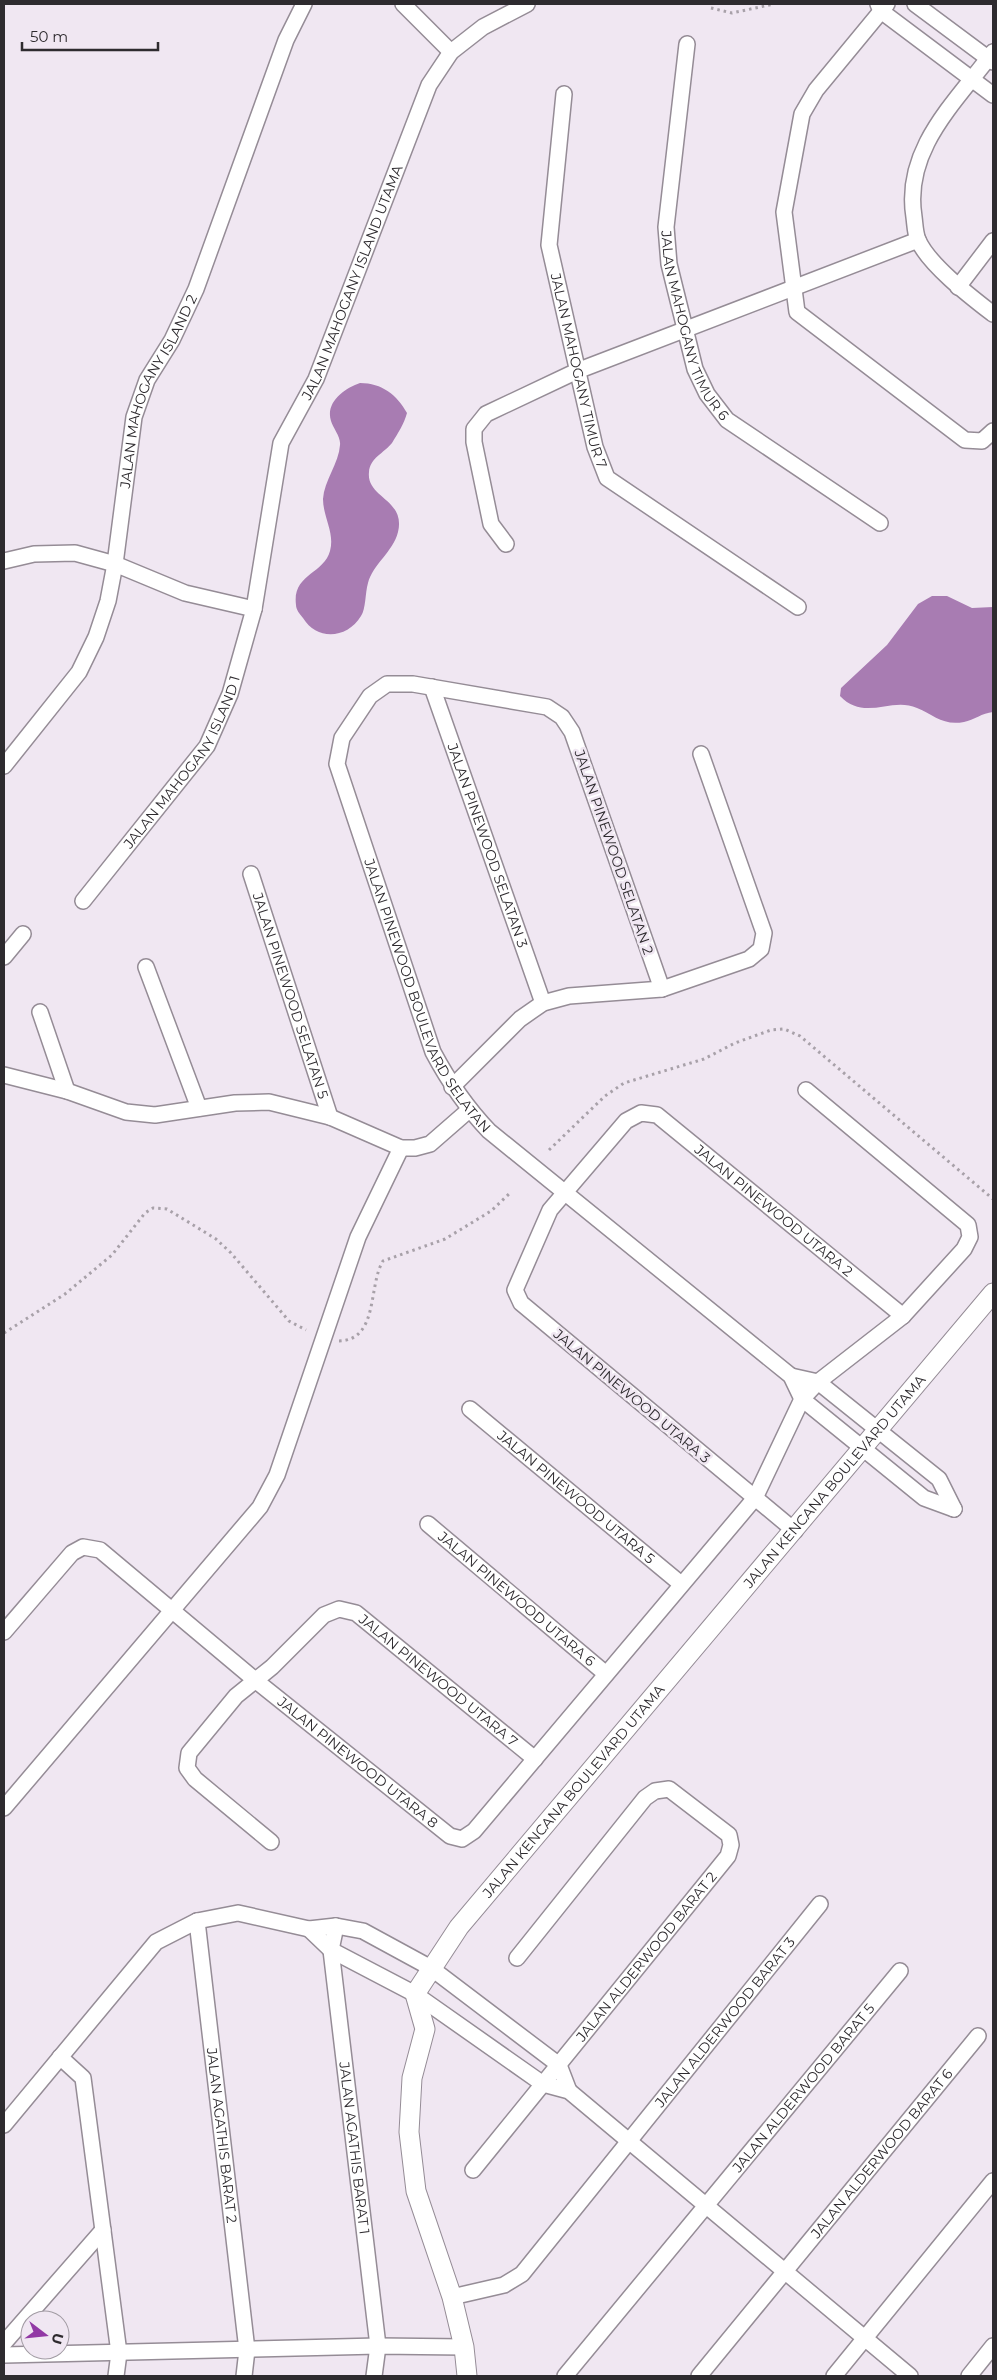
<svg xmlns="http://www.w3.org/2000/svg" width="997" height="2380" font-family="Montserrat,sans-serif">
	<rect width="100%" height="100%" fill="#f0e7f2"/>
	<!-- water -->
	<g fill="#a87cb2">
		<path d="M360,383C382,383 397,395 407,413C404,424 398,433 392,443C384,453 370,458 369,472C366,498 406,499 398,532C393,552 373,564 368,583C365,593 366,609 361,616C347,639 317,641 303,618C300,614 296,610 296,605C292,574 324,574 330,551C335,533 323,517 323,499C324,481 339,463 340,445C341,437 333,428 331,421C325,402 345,388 360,383Z"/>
		<path d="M932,596H947L972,608L993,607V712C982,713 974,720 964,722C943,726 934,715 917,708C891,696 865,722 840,696L841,688L887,645L918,604Z"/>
	</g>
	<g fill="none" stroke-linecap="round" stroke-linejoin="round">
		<defs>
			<g id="minor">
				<polyline points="403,4 451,52"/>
				<polyline points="878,4 881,11 993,95"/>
				<polyline points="887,4 816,90 802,114 784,212 797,312 965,440 982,441 993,431"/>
				<polyline points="915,4 993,62"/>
				<path id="s1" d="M687,44L666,227L669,264L695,369L707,394L727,420L880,523"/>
				<path d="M993,52C956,102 903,149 914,217C915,224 915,233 918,240C929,265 971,297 993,314"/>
				<path id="s2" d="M564,94L549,245L595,447L607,478L798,607"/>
				<polyline points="958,287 993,241"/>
				<polyline points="506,544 491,524 474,442 474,429 486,414 577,371 918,240"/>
				<polyline points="4,561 34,554 75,553 115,564 185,593 254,609"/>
				<path id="s3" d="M432,687L543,1003"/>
				<path id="s4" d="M4,766L79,672L96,637L108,601L115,564L134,417L147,380L172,340L196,289L286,40L304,4"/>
				<path id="s5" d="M251,874L330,1117"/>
				<path id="s6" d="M83,901L207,746L230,694L254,609L281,443L316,379L429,85L451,52L483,27L527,4"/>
				<polyline points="4,957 23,934"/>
				<polyline points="146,967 199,1108"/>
				<path id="s7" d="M662,989L572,732L562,717L547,707L413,684H387L370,696L342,738L337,764L433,1052C449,1082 466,1107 489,1131L791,1376L802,1399L924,1498L954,1509"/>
				<polyline points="40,1012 67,1091"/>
				<polyline points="4,1075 67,1091 126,1112 155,1115 235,1103 269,1102 330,1117 401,1148 415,1148 430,1144 469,1110"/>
				<polyline points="452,1087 520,1019 543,1003 569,996 662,989 749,959 761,949 764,933 701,754"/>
				<polyline points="791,1376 818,1382 939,1479 954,1509"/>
				<path id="s8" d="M470,1409L681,1584"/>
				<path id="s9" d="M428,1524L606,1674"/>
				<path id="s10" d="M795,1531L521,1303L515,1290L550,1210L626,1121L641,1113L657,1115L903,1316"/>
				<path id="s11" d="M4,1632L72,1553L83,1547L100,1550L255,1680L450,1836L462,1839L474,1831L755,1498L802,1399L818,1382L903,1316L964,1249L970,1237L968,1225L806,1090"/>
				<polyline points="4,1808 260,1507 277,1475 358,1237 401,1148"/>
				<path id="s12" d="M271,1842L195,1779L187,1768L189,1753L236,1696L272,1667L324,1615L339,1609L356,1613L535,1759"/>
				<path id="s13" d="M197,1921L247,2350L244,2376"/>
				<path id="s14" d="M336,1926L331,1950L378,2346L374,2376"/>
				<polyline points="309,1929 331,1950 415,1994 543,2084 569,2091 910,2376"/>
				<polyline points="60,2057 83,2078 119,2353 116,2376"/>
				<polyline points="4,2125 156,1942 197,1921 238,1913 309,1929 336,1926 363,1931 431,1968 559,2065 569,2091"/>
				<path id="s15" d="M473,2170L728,1856L731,1845L729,1835L669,1789L655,1791L645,1798L517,1958"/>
				<path id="s16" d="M452,2297L504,2285L522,2274L820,1904"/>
				<polyline points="4,2343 103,2230"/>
				<polyline points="4,2355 378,2346 464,2347"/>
				<path id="s17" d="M565,2376L900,1971"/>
				<path id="s18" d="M699,2376L978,2036"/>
				<polyline points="834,2376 993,2181"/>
				<polyline points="969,2376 993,2346"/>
			</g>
			<g id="tertiary">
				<path id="s19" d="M467,2376L464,2347L452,2297L416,2191L409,2132L412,2078L425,2029L415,1994L459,1927L993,1293"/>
			</g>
		</defs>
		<!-- minor casing -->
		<use href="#minor" stroke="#958c96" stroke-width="18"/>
		<!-- tertiary casing -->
		<use href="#tertiary" stroke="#958c96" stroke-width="21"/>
		<!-- path -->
		<g stroke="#a8a1a9" stroke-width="3" stroke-dasharray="2.5 4" stroke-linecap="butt">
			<polyline points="711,8 732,13 774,4"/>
			<polyline points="549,1150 605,1096 624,1083 704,1059 735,1043 771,1030 784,1029 800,1036 993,1199"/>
			<polyline points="4,1333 65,1294 112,1255 145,1213 153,1208 167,1209 216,1239 231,1253 289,1321 306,1330"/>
			<path d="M339,1341C379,1340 368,1285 383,1261L445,1239L491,1211L509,1194"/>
		</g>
		<!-- minor -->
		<use href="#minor" stroke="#fff" stroke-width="15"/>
		<!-- tertiary -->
		<use href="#tertiary" stroke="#fff" stroke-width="19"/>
	</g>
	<g text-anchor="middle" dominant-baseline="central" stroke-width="5" stroke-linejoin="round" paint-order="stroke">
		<!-- street labels -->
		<g font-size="14" fill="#2e2b2f" stroke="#f0e7f2">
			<text stroke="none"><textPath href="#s6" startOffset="688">JALAN MAHOGANY ISLAND UTAMA</textPath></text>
			<text stroke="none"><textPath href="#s1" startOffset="288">JALAN MAHOGANY TIMUR 6</textPath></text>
			<text stroke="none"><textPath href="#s2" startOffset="281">JALAN MAHOGANY TIMUR 7</textPath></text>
			<text stroke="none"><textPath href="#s4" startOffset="415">JALAN MAHOGANY ISLAND 2</textPath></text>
			<text stroke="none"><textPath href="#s6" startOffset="172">JALAN MAHOGANY ISLAND 1</textPath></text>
			<text stroke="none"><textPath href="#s3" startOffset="168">JALAN PINEWOOD SELATAN 3</textPath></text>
			<text transform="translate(614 852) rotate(71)">JALAN PINEWOOD SELATAN 2</text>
			<text stroke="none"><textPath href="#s7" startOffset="818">JALAN PINEWOOD BOULEVARD SELATAN</textPath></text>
			<text stroke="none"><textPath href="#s5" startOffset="128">JALAN PINEWOOD SELATAN 5</textPath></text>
			<text stroke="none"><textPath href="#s10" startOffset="759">JALAN PINEWOOD UTARA 2</textPath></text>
			<text transform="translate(632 1396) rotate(40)">JALAN PINEWOOD UTARA 3</text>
			<text stroke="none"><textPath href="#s19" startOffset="1056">JALAN KENCANA BOULEVARD UTAMA</textPath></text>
			<text stroke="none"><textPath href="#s8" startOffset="138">JALAN PINEWOOD UTARA 5</textPath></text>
			<text stroke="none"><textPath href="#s9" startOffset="116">JALAN PINEWOOD UTARA 6</textPath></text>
			<text stroke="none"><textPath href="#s12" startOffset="461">JALAN PINEWOOD UTARA 7</textPath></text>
			<text stroke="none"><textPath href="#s11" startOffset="468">JALAN PINEWOOD UTARA 8</textPath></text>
			<text stroke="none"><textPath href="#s19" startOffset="651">JALAN KENCANA BOULEVARD UTAMA</textPath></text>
			<text stroke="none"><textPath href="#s15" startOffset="275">JALAN ALDERWOOD BARAT 2</textPath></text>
			<text stroke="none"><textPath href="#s16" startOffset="398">JALAN ALDERWOOD BARAT 3</textPath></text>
			<text stroke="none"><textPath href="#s17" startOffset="374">JALAN ALDERWOOD BARAT 5</textPath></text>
			<text stroke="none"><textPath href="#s13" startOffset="216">JALAN AGATHIS BARAT 2</textPath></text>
			<text stroke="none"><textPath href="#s14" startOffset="224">JALAN AGATHIS BARAT 1</textPath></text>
			<text stroke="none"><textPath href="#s18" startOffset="288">JALAN ALDERWOOD BARAT 6</textPath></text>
		</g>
	</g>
	<!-- border -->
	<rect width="997" height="2380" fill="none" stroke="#2e2b2f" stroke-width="10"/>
	<!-- north arrow -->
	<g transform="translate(45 2335) rotate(106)"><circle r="24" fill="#f0e7f2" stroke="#a29ca4"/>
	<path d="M0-4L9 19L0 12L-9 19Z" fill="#9239a5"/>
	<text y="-8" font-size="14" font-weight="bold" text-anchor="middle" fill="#2e2b2f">U</text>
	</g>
	<!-- scale -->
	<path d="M22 42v8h136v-8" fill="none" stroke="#2e2b2f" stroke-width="2.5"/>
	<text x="30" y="42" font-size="15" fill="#2e2b2f" stroke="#f0e7f2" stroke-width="4" paint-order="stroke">50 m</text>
</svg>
